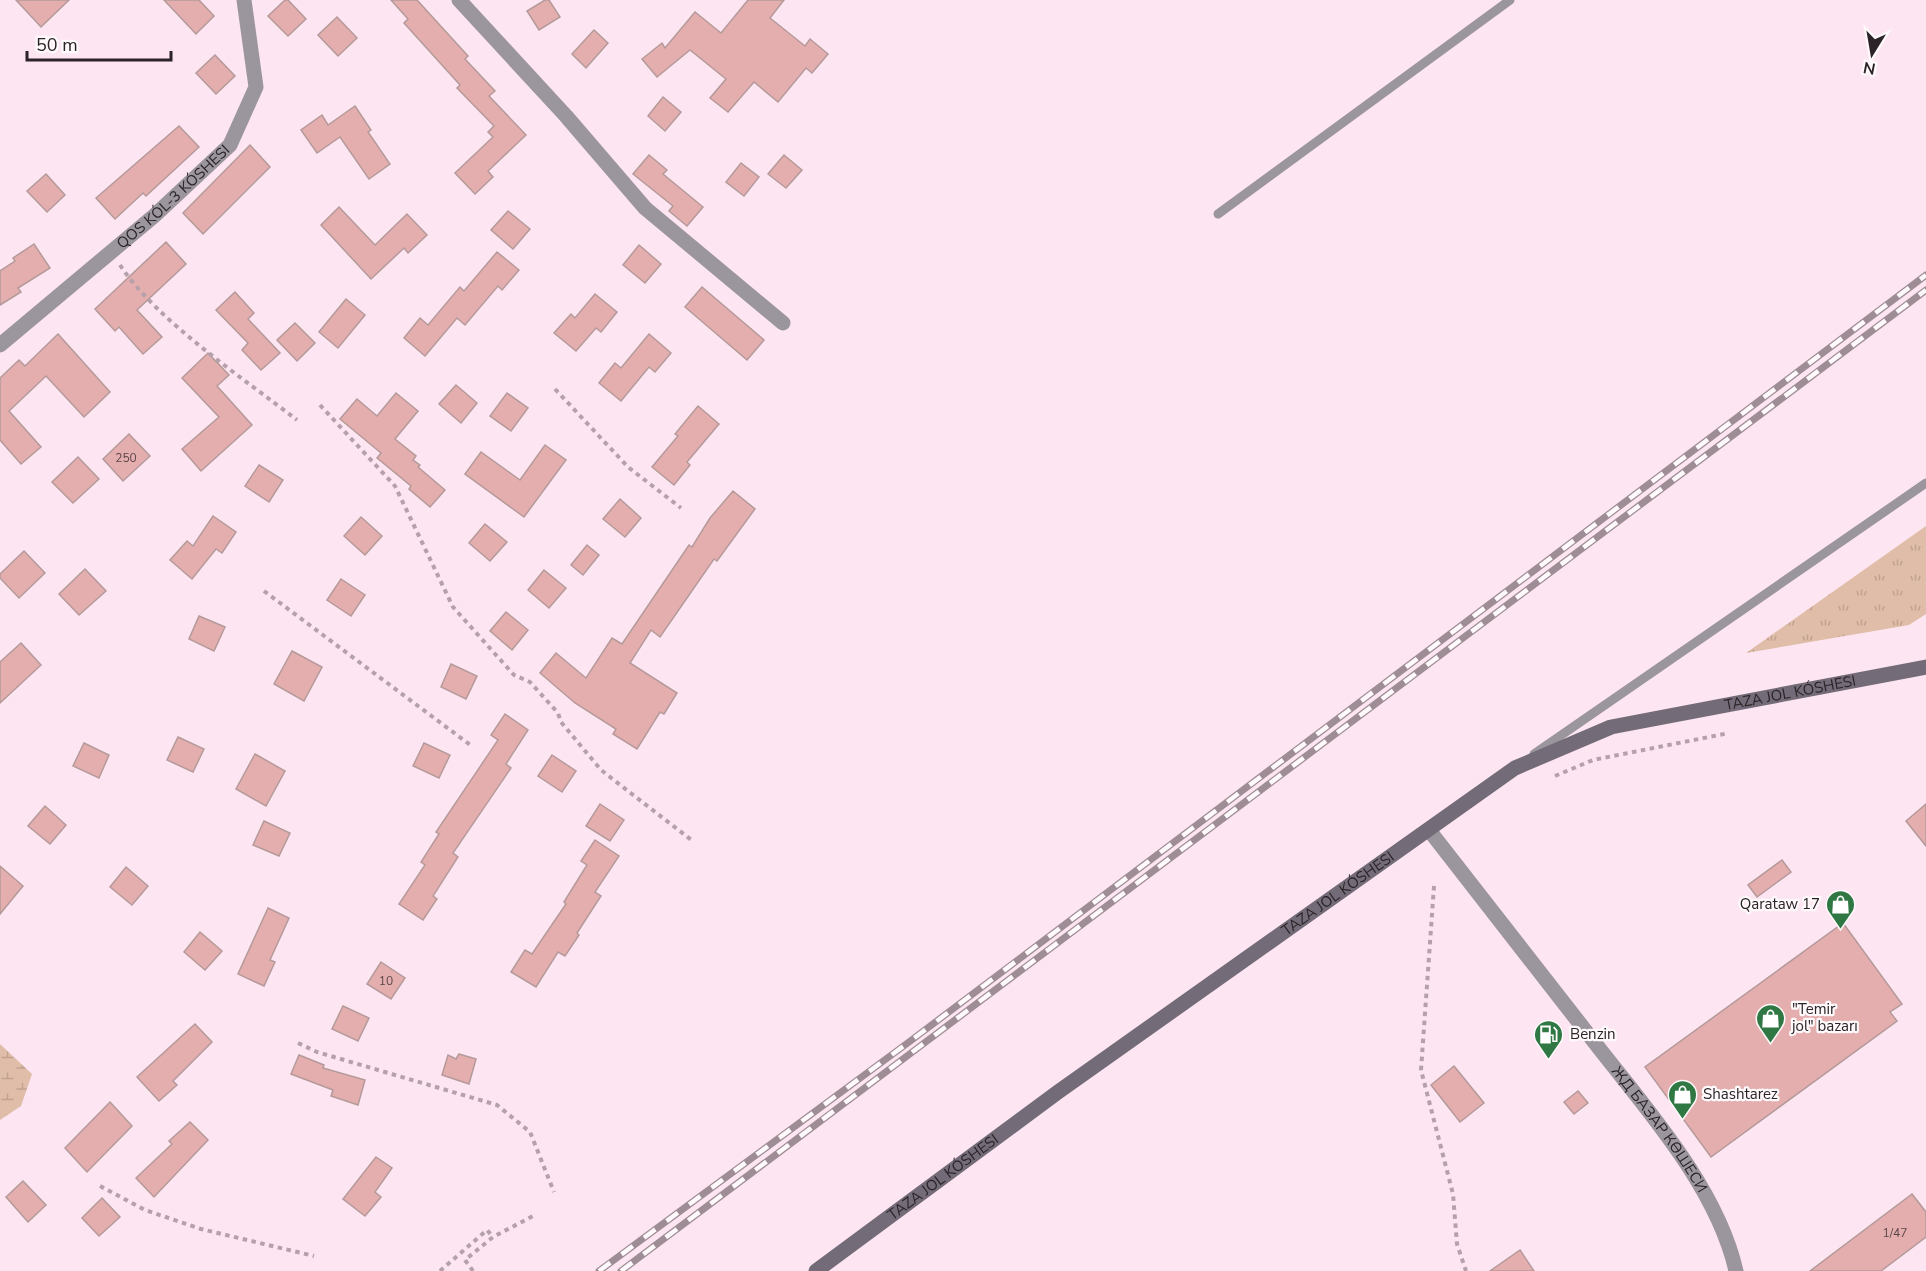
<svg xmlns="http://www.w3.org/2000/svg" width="1926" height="1271" font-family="'Nunito Sans',sans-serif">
	<defs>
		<pattern id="grass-tufts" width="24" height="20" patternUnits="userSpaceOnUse" patternTransform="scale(1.5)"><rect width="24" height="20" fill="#e0bda8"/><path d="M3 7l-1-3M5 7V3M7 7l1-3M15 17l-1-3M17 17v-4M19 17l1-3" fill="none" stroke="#c0a291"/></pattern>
		<pattern id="wetland-marsh" width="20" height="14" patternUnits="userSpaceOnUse" patternTransform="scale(1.5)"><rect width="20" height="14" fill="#e0bda8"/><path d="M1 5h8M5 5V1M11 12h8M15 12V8" fill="none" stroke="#c0a291"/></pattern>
	</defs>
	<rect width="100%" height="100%" fill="#fee5f2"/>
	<!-- grass -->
	<polygon fill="url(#grass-tufts)" points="1926,526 1926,614 1909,625 1746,653"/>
	<!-- wetland -->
	<polygon fill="url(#wetland-marsh)" points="0,1044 32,1074 21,1106 0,1120"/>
	<!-- building -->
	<g fill="#e5aeae" stroke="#b49a9a" stroke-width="1.5">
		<polygon points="16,0 69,0 41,27"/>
		<polygon points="164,0 199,0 214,16 196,34"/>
		<polygon points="285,0 288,0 306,19 288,36 268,16"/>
		<polygon points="391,0 417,0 468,56 465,59 495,91 489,96 526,135 488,171 493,177 475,194 455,173 493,137 488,132 494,126 457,88 460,85 404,23 408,19"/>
		<polygon points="545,0 549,0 560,17 539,30 527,11"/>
		<polygon points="748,0 784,0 770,18 805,46 810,39 828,54 812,73 806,68 778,102 754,82 728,112 710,98 726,79 690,50 657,77 642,59 662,43 665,48 695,12 721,33"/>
		<polygon points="337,17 357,38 338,56 318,35"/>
		<polygon points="594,30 608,43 586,68 572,54"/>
		<polygon points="215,55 235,76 216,94 196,73"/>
		<polygon points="663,97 681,112 665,131 648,116"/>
		<polygon points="355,106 371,130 368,132 390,164 369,179 340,137 317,153 301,130 322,115 328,125"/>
		<polygon points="179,126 199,147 146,196 143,193 115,219 96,198"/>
		<polygon points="250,145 270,167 203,234 183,213"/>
		<polygon points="649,155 667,170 663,174 703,207 687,226 669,211 673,206 633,174"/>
		<polygon points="784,155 802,170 786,188 768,174"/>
		<polygon points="741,163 759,177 744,196 726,182"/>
		<polygon points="46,174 65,195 47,212 27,191"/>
		<polygon points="339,207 375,245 407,214 427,235 408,253 404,248 371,279 321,225"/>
		<polygon points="508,211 530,229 513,249 491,230"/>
		<polygon points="166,242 186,264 137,310 162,337 143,354 119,327 115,331 95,309"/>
		<polygon points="34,244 50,268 18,288 21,292 0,305 0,271 15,261 13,258"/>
		<polygon points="639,245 661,264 645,283 623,265"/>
		<polygon points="497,252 519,270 502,290 498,286 465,325 457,318 425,356 404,338 420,318 428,325 460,287 464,291"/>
		<polygon points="702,287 764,340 747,360 685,307"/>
		<polygon points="235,292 254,313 248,319 280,353 261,370 242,350 248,343 216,310"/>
		<polygon points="595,294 617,312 601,332 596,328 576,351 554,333 571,314 575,318"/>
		<polygon points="346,299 365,315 338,348 319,332"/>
		<polygon points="295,323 315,343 297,361 277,340"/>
		<polygon points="58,334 110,392 84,417 46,376 9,411 41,447 21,464 0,440 0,378 19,360 25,366"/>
		<polygon points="649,334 671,353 655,372 649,367 621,401 599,383 615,363 621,368"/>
		<polygon points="208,353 229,375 217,386 252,425 201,471 182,449 219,417 182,378"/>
		<polygon points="456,385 477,403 461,423 439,404"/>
		<polygon points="396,393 418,411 395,439 416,456 413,460 420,465 418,467 445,490 430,507 409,489 411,486 377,458 381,453 340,419 357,399 377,416"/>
		<polygon points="507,393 528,408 511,431 490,416"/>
		<polygon points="698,406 719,424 687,462 690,465 674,485 652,467 678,436 675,434"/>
		<polygon points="129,434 150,456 123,481 103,459"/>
		<polygon points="545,445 566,460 524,517 465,474 481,452 520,480"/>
		<polygon points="78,457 99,479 73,503 52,482"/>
		<polygon points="259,465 283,480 269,502 245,486"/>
		<polygon points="733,491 755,509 717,561 714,559 660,637 651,630 630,663 677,693 664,714 660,712 637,749 613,734 616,729 575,703 540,673 556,653 586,678 612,638 622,644 689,545 692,547 710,518"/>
		<polygon points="620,499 641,518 625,537 603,519"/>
		<polygon points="213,516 236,532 222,553 216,549 192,579 170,560 187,541 193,546"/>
		<polygon points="361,517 382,536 365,555 344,536"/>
		<polygon points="485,524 507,542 490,561 469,543"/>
		<polygon points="587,545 599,555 583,575 571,565"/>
		<polygon points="24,551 45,573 19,598 0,578 0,574"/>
		<polygon points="85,569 106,591 79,615 59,594"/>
		<polygon points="544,570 566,588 549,608 528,590"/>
		<polygon points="341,579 365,595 351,616 327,600"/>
		<polygon points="506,612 528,630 512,650 490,631"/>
		<polygon points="199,616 225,627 214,651 189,639"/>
		<polygon points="21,643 41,665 0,703 0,662"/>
		<polygon points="292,651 322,667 304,701 274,684"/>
		<polygon points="451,664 477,676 466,699 441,687"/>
		<polygon points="505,714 528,730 506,764 511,768 453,853 458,857 433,896 437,899 423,920 399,904 425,865 421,862 439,834 436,832 498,740 491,735"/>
		<polygon points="178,737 204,749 193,772 167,760"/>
		<polygon points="84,743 109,755 99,778 73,766"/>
		<polygon points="424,743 450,755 439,778 413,766"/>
		<polygon points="255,754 285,771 266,806 236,789"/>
		<polygon points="552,755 576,771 562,792 538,776"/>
		<polygon points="600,804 624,820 610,841 586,826"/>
		<polygon points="1926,804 1926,846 1906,821"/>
		<polygon points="45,806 66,825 50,844 28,826"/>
		<polygon points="264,821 290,833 279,856 253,845"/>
		<polygon points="595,840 619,856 595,892 601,896 577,933 579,935 565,956 558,952 536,987 511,972 525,950 532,954 566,904 564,902 587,865 581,861"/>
		<polygon points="1782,860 1791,872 1757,897 1748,885"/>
		<polygon points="0,866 23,886 0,914"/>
		<polygon points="126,867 148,886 132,905 110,887"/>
		<polygon points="268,908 289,918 270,960 275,962 264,986 238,974"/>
		<polygon points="1843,923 1902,1004 1890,1012 1897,1021 1711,1157 1645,1067"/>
		<polygon points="200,932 222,951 205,970 184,952"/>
		<polygon points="381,962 405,978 391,999 367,984"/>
		<polygon points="343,1006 369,1018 358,1041 332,1029"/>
		<polygon points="195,1024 212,1042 173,1081 177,1085 159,1101 137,1077"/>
		<polygon points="459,1054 476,1059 469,1084 442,1075 448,1055 456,1059"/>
		<polygon points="299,1055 324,1065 323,1068 365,1080 358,1105 331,1096 333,1090 291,1074"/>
		<polygon points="1454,1066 1484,1103 1460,1122 1431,1085"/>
		<polygon points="1578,1091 1588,1103 1574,1114 1564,1102"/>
		<polygon points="110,1102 132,1126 87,1172 65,1148"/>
		<polygon points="190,1122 208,1140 154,1197 136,1178 172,1144 169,1141"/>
		<polygon points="376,1157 392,1168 375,1192 381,1197 365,1216 343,1199"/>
		<polygon points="23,1181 46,1205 28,1222 6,1197"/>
		<polygon points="1912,1194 1926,1212 1926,1237 1881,1271 1810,1271"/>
		<polygon points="102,1198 120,1217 99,1236 82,1218"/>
		<polygon points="1520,1250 1534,1271 1490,1271"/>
	</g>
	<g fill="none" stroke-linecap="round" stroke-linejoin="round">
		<!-- path -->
		<g stroke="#b4a1ab" stroke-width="4" stroke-dasharray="4.5 4.5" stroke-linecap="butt">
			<path d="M120,265C156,320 244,379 297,420"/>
			<polyline points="555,389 628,467 681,508"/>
			<polyline points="320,405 395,486 453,607 514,675 530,682 558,713 561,722 601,770 694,842"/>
			<polyline points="264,591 473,747"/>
			<polyline points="1555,776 1593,760 1729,733"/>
			<polyline points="1434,886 1421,1070 1453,1194 1457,1244 1466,1271"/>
			<polyline points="298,1043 317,1052 497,1105 530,1132 554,1192"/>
			<polyline points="100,1186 145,1210 201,1229 314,1256"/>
			<polyline points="440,1271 487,1230 493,1237"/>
			<polyline points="473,1271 465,1260 493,1237 533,1216"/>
		</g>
		<!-- service -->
		<g stroke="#9b959e" stroke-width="9">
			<polyline points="1218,214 1510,0"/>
			<polyline points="1534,754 1926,483"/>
		</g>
		<!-- minor -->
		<g stroke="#9b959e" stroke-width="15">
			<polyline points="459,0 566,116 645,208 783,323"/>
			<path id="s1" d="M0,345L154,216L230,145L256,87L244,0"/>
			<path id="s2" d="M1429,830C1484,901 1539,972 1595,1043C1647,1110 1717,1187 1736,1271"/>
		</g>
		<!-- secondary -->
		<path stroke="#736c78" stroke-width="15" id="s3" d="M816,1271L1058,1092L1515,768L1611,727L1926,667"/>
		<defs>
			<g id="rail">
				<polyline points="599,1271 909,1042 1926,275"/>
				<polyline points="621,1271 1926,290"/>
			</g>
		</defs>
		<!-- rail casing -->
		<use href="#rail" stroke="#9e8d95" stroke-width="7"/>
		<!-- rail -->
		<use href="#rail" stroke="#fef9fb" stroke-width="4.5" stroke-dasharray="14" stroke-linecap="butt"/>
	</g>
	<!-- icons -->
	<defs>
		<symbol id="shop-pin" viewBox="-11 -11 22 30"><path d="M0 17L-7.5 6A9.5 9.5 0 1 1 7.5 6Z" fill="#2f7743" stroke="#fef9fb"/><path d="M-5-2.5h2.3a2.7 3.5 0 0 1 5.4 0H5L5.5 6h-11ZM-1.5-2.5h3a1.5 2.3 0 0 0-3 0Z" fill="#fff"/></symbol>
		<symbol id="fuel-pin" viewBox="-11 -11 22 30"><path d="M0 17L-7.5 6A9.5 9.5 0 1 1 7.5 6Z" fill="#2f7743" stroke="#fef9fb"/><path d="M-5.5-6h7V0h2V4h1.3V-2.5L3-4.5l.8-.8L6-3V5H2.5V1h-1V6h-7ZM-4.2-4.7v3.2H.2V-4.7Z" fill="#fff"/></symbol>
	</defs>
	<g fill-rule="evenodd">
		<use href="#shop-pin" x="1824" y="888" width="33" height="45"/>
		<use href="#shop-pin" x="1754" y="1002" width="33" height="45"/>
		<use href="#fuel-pin" x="1532" y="1018" width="33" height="45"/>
		<use href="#shop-pin" x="1666" y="1078" width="33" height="45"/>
	</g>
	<g text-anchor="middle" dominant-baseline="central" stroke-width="4.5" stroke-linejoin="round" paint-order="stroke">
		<!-- number labels -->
		<g font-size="12" fill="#5a4649">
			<text x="126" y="458">250</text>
			<text x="386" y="981">10</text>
			<text x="1895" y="1233">1/47</text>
		</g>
		<!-- street labels -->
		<g font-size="15" fill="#2b2327" stroke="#fef9fb">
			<text stroke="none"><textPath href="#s1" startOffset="228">QOS KÓL-3 KÓSHESI</textPath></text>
			<text stroke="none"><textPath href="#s3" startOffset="1148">TAZA JOL KÓSHESI</textPath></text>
			<text stroke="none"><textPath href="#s3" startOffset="644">TAZA JOL KÓSHESI</textPath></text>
			<text stroke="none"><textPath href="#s2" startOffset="378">ЖД БАЗАР КӨШЕСИ</textPath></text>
			<text stroke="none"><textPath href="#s3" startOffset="158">TAZA JOL KÓSHESI</textPath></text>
		</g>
		<!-- poi labels -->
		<g font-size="15" fill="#2b2327" stroke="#fef9fb" text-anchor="start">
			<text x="1820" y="904" text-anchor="end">Qarataw 17</text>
			<text x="1792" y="1009">"Temir<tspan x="1792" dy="17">jol" bazarı</tspan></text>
			<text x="1570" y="1034">Benzin</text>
			<text x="1703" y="1094">Shashtarez</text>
		</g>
	</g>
	<!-- north arrow -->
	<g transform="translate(1872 54) rotate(191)" stroke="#fef9fb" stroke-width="4.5" paint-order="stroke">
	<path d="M0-4.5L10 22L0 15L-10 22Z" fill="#2b2327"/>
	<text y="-9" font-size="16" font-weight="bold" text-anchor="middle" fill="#2b2327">N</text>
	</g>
	<!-- scale -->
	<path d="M27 51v9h144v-9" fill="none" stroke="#2b2327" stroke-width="3"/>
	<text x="36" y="51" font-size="18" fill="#2b2327" stroke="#fef9fb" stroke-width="4.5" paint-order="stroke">50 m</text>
</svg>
